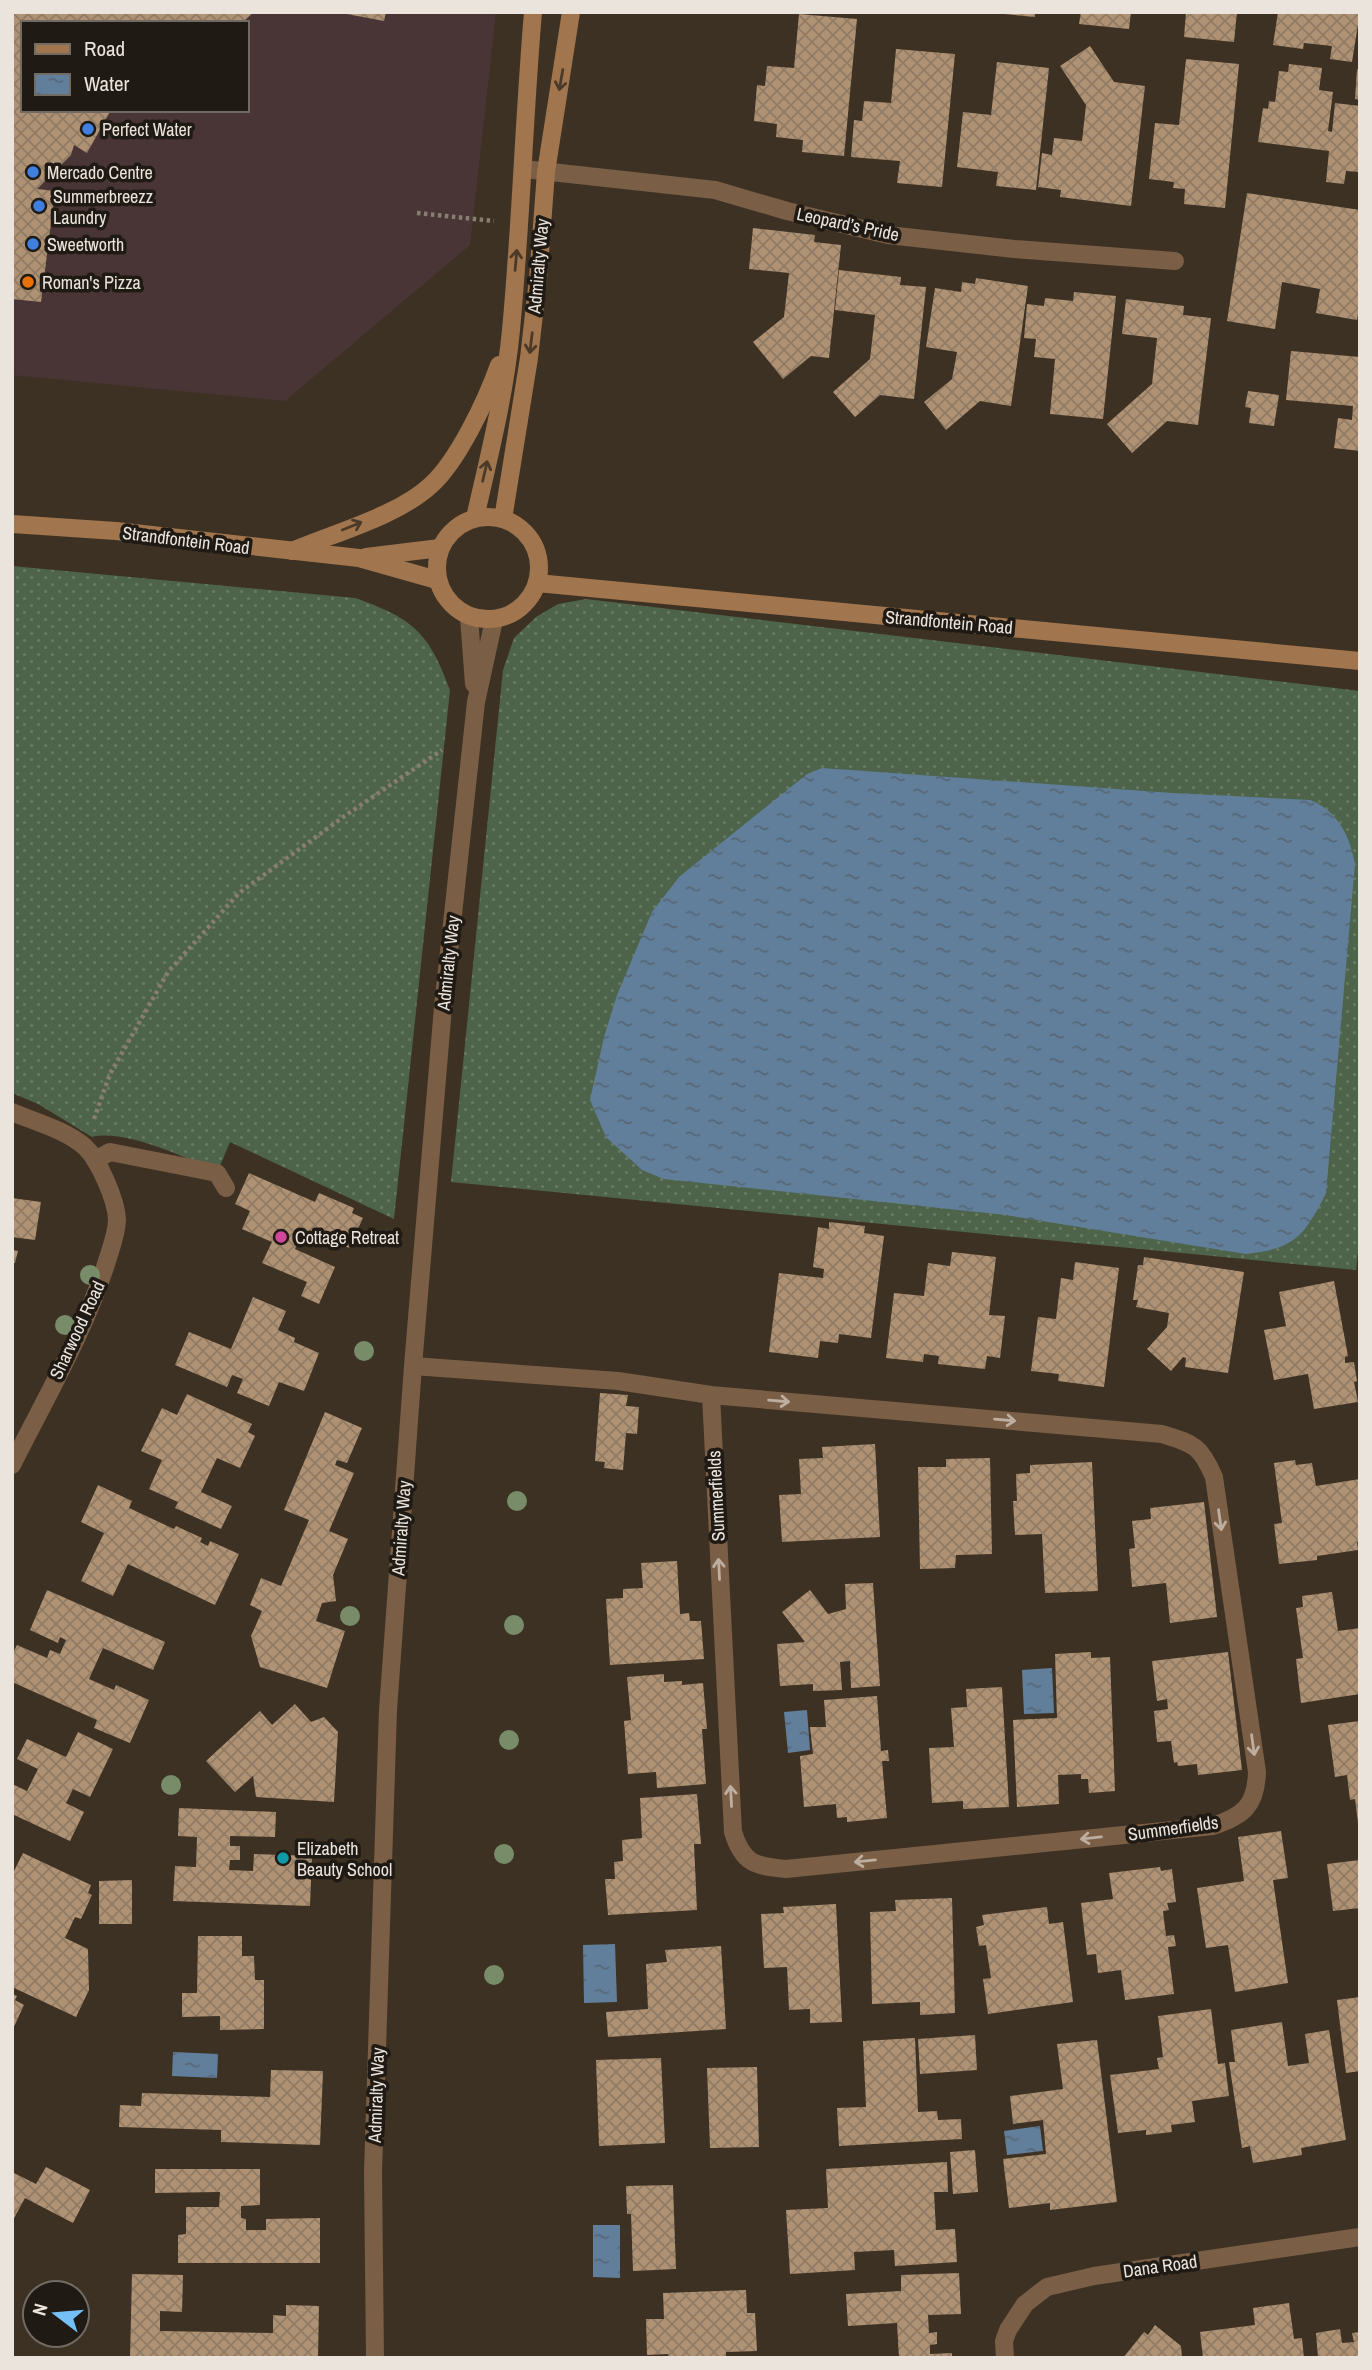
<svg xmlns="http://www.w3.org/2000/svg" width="1372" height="2370" font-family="'Archivo Narrow',sans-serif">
	<defs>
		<pattern id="grass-dots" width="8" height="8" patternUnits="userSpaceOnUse" patternTransform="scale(1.75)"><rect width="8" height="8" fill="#4d644a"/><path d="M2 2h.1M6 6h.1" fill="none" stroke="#677a64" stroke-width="1.8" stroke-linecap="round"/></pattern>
		<pattern id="water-ripples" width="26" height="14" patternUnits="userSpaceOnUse" patternTransform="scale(1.75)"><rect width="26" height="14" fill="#617f9b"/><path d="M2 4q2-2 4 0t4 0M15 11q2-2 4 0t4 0" fill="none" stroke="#566777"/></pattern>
		<pattern id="building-cross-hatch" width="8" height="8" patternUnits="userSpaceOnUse" patternTransform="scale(1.75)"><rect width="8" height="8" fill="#af9273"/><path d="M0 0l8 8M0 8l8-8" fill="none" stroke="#907b64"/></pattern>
	</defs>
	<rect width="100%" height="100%" fill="#3d3124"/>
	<!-- commercial -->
	<path fill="#493536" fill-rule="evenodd" d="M12,12H496L470,245L285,401L12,375ZM23,23H247V110H23Z"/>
	<!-- grass -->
	<g fill="url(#grass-dots)">
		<path d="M12,566L355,598C412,618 429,632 450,690L394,1219L230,1142L217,1173C187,1157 124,1129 92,1137L38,1104L12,1093Z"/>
		<polygon points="586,599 1360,691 1360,1234 1356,1270 451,1182 503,670 514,638 536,617 558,604"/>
	</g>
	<!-- water -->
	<g fill="url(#water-ripples)">
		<path d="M822,768L1172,793L1310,800C1337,810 1350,836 1355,864L1326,1193C1305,1235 1295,1249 1246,1254L1006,1215L664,1179L642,1170L606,1137L590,1100L604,1037L617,995L652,912L679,877L807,774Z"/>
		<polygon points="1052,1668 1054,1713 1024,1714 1022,1670"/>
		<polygon points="807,1710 810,1750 788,1753 784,1712"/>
		<polygon points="615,1944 617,2002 584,2003 583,1945"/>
		<polygon points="173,2052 218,2054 217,2078 172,2076"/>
		<polygon points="1040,2126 1043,2151 1007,2155 1004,2131"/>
		<polygon points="593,2225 620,2225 620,2278 593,2277"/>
	</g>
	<!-- building -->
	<g fill="url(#building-cross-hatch)">
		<polygon points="12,12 254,12 242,23 23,23 23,110 111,110 87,153 74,145 71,155 37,189 55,191 41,302 12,299"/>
		<polygon points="336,12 386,12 384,21"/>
		<polygon points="1004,12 1035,12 1035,17 1004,14"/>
		<polygon points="1081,12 1131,12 1129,29 1079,24"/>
		<polygon points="1186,12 1237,12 1234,42 1184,37"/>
		<polygon points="1278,12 1360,12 1352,62 1330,59 1332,46 1304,43 1303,49 1273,45"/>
		<polygon points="799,14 857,19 844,156 802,152 803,140 776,137 777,124 754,121 757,85 765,86 767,66 794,68"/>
		<polygon points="1090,46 1114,82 1145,86 1131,206 1060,197 1061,190 1038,187 1042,153 1052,155 1054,138 1082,141 1086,105 1060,66"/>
		<polygon points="896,49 955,54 942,187 897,183 900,161 851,157 854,120 862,121 864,101 891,103"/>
		<polygon points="1186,59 1239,64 1225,208 1184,204 1185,189 1173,188 1174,182 1149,179 1155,123 1179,125"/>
		<polygon points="997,62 1049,68 1036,190 996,186 998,172 957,167 963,112 991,115"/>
		<polygon points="1289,64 1322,68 1319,90 1333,92 1328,131 1332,132 1335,103 1360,106 1360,172 1346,171 1344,184 1326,182 1329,151 1258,142 1263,108 1268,109 1269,101 1275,102 1279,71 1288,72"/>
		<polygon points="1357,69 1360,69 1360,100 1355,99"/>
		<polygon points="1247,193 1360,210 1360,302 1357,320 1316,313 1320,289 1282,282 1275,329 1227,321"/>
		<polygon points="753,228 815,235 814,242 841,245 829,358 811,356 783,379 753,342 784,317 789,273 749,269"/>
		<polygon points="839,270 901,277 900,285 926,287 914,399 880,395 855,417 833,392 870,359 875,315 835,310"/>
		<polygon points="976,278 1028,286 1011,406 980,401 946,430 924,402 952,379 957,352 926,347 935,288 961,292 962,282 975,284"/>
		<polygon points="1074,292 1116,296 1103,419 1050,414 1055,359 1034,357 1036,339 1024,338 1027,304 1044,306 1045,298 1073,301"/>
		<polygon points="1126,299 1184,306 1183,315 1211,318 1198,425 1167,421 1132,453 1107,424 1152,384 1157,338 1122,334"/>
		<polygon points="1291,351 1360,357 1360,451 1334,448 1338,418 1352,420 1353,406 1286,400"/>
		<polygon points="1248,391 1279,395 1274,426 1249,423 1251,408 1245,407"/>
		<polygon points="249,1173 315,1202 319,1193 354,1208 352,1213 363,1218 349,1248 339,1243 337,1247 303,1232 295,1249 335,1267 319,1304 301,1296 307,1282 262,1263 272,1242 242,1229 250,1211 235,1204"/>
		<polygon points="12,1198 41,1202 35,1240 12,1237"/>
		<polygon points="829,1222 865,1226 864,1233 884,1236 871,1338 839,1334 838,1343 820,1341 818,1358 769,1352 779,1273 823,1278 824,1269 813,1267 818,1227 829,1229"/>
		<polygon points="12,1250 18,1251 15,1263 12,1263"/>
		<polygon points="952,1252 996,1257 989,1315 1005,1316 1000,1358 987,1356 985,1369 938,1364 939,1356 924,1354 923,1362 886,1358 894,1293 924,1296 928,1263 950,1266"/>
		<polygon points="1144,1257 1244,1272 1228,1373 1185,1367 1186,1358 1183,1357 1171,1371 1147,1349 1167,1327 1169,1313 1136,1307 1138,1300 1133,1300 1138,1265 1143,1265"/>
		<polygon points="1075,1262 1119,1268 1104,1387 1058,1381 1059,1374 1031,1371 1038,1317 1056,1319 1061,1278 1073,1280"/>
		<polygon points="1334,1281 1348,1356 1345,1357 1345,1363 1354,1362 1357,1381 1354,1382 1358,1402 1314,1409 1308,1374 1274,1380 1264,1330 1286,1326 1279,1292"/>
		<polygon points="253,1297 286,1311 278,1330 295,1338 294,1342 319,1353 304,1391 279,1382 269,1406 237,1393 243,1379 232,1375 227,1387 175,1365 189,1332 231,1349"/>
		<polygon points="600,1393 628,1395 626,1406 639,1407 637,1434 626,1433 623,1470 604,1468 605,1462 595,1461"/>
		<polygon points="187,1394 252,1424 248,1432 255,1436 240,1468 217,1458 201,1492 232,1506 221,1529 175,1508 178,1502 149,1489 162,1460 141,1451 162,1408 177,1415"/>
		<polygon points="325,1412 362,1428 347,1463 337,1460 335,1465 354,1473 329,1531 348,1539 333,1575 336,1601 322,1603 316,1621 345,1631 327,1688 260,1667 251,1636 262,1611 250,1605 261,1578 281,1586 309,1520 284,1510"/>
		<polygon points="875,1444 880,1537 782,1542 779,1495 801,1494 799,1459 823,1458 822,1447"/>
		<polygon points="990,1458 992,1554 956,1555 955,1568 920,1569 918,1467 946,1467 946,1459"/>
		<polygon points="1295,1460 1296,1465 1312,1463 1316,1486 1360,1479 1360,1542 1357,1542 1358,1550 1317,1556 1317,1560 1279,1564 1274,1524 1282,1523 1274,1463"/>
		<polygon points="1092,1462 1098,1591 1045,1593 1042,1534 1015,1535 1013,1501 1017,1501 1016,1474 1030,1473 1030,1465"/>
		<polygon points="98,1485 132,1501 129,1508 174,1529 176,1526 202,1538 200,1542 208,1546 210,1541 239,1554 215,1605 128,1564 113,1596 81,1581 104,1533 81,1522"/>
		<polygon points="1204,1502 1217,1617 1170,1623 1166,1583 1132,1587 1129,1549 1135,1548 1132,1521 1151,1519 1150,1508"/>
		<polygon points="677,1561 680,1614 689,1613 690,1621 701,1621 704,1659 610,1665 606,1599 623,1598 623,1589 643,1588 641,1563"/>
		<polygon points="873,1583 880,1686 851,1688 850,1661 840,1662 842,1690 813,1691 813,1684 780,1686 777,1644 805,1642 782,1612 810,1590 828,1614 846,1609 845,1584"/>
		<polygon points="47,1590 165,1642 153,1670 103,1648 89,1679 114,1690 116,1685 149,1700 130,1743 94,1728 97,1720 12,1682 12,1655 17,1645 47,1658 50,1650 60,1654 66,1640 60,1637 58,1643 30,1630"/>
		<polygon points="1332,1592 1338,1631 1360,1628 1360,1694 1301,1703 1296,1659 1303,1658 1296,1608 1303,1607 1302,1596"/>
		<polygon points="1091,1652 1091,1658 1110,1657 1115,1791 1089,1793 1088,1779 1081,1779 1081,1774 1058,1775 1059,1804 1017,1807 1013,1720 1057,1718 1055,1654"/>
		<polygon points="1228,1652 1242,1770 1198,1775 1197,1764 1178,1766 1177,1762 1174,1763 1171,1741 1157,1742 1154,1711 1168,1709 1167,1699 1157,1701 1152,1661"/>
		<polygon points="664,1674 664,1682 682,1681 682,1685 703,1683 707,1729 702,1729 706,1784 657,1788 656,1772 628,1774 624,1721 631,1720 627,1677"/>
		<polygon points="1002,1687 1009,1807 963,1809 963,1801 932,1803 929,1748 954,1747 951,1708 967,1707 966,1689"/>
		<polygon points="877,1696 881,1751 888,1750 889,1761 882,1761 887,1818 847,1822 847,1817 837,1818 836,1804 804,1807 800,1756 813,1754 810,1727 826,1727 824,1700"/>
		<polygon points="295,1704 311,1722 324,1717 338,1732 334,1802 256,1797 253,1776 235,1792 206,1761 260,1711 272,1725"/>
		<polygon points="1360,1721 1360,1822 1358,1823 1355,1799 1350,1800 1347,1775 1335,1777 1328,1725"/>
		<polygon points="78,1732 113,1749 90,1797 73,1789 66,1803 84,1812 70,1841 12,1814 12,1784 27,1791 38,1769 17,1759 27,1739 66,1757"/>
		<polygon points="697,1794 701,1844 694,1844 697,1910 608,1915 605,1879 615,1879 614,1862 623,1861 622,1840 642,1838 640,1798"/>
		<polygon points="179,1808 276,1812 275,1837 230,1836 230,1846 240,1846 240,1860 230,1860 229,1870 253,1871 254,1854 312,1856 310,1906 173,1901 175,1866 196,1867 197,1837 178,1836"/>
		<polygon points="1281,1831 1288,1878 1273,1880 1288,1983 1235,1992 1228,1945 1206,1948 1197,1888 1244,1881 1238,1837"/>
		<polygon points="23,1853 91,1885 88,1893 92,1895 81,1919 75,1917 65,1938 88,1949 89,1990 76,2017 12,1987 12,1875"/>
		<polygon points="1360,1860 1360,1908 1333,1911 1327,1864"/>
		<polygon points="1160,1867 1161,1871 1172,1869 1176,1902 1167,1903 1169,1910 1163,1911 1166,1936 1174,1935 1176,1946 1168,1947 1174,1994 1125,2000 1121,1970 1098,1973 1096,1954 1087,1955 1081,1903 1113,1899 1109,1873"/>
		<polygon points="132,1880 132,1924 99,1924 99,1881"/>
		<polygon points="952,1898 955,2013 920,2015 920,2002 872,2004 870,1912 896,1911 895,1900"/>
		<polygon points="836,1904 842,2022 810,2023 810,2009 789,2010 787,1967 764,1968 761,1914 784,1913 783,1907"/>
		<polygon points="1047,1907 1049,1924 1063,1922 1073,2002 988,2014 983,1979 991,1978 986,1945 979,1946 976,1927 984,1925 982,1915"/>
		<polygon points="198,1936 242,1936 242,1956 254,1956 255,1980 264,1980 264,2029 220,2030 220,2016 182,2017 182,1993 197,1993"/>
		<polygon points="721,1946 726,2029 608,2037 606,2012 648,2009 646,1964 667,1962 665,1950"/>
		<polygon points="12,1994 17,1996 15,2000 24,2005 12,2031"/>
		<polygon points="1360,1997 1360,2071 1346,2073 1337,2000"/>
		<polygon points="1211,2009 1218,2064 1225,2063 1229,2096 1192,2101 1195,2122 1171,2125 1172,2132 1146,2135 1146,2130 1118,2133 1110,2075 1159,2069 1157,2058 1163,2057 1158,2016"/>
		<polygon points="1282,2022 1288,2066 1309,2063 1305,2034 1329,2030 1346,2140 1301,2148 1302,2155 1253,2163 1250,2146 1242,2148 1229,2062 1235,2062 1231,2030"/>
		<polygon points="975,2035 977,2070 920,2074 918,2039"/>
		<polygon points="915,2038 918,2112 937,2111 938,2120 961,2119 962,2139 839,2146 837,2108 866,2107 863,2041"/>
		<polygon points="1097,2040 1117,2202 1050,2210 1050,2203 1009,2208 1003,2159 1046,2154 1043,2120 1013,2124 1010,2096 1063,2089 1057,2044"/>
		<polygon points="661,2058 665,2143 599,2146 596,2060"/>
		<polygon points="757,2067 759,2147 710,2148 707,2068"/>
		<polygon points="271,2070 323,2071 320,2145 221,2142 221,2130 119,2127 120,2105 141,2106 142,2093 270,2097"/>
		<polygon points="975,2150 978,2192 953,2194 950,2152"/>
		<polygon points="947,2162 948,2192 934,2192 936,2230 955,2229 957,2262 895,2266 894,2250 854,2252 855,2270 790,2274 786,2210 828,2208 826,2169"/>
		<polygon points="46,2167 90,2190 73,2223 25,2198 12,2222 12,2172 36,2184"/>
		<polygon points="155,2169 260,2169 260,2205 241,2206 241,2218 246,2219 246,2230 266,2230 266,2219 320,2218 320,2263 178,2263 178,2235 186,2234 186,2207 219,2207 220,2192 155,2193"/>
		<polygon points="673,2185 676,2269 633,2271 631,2214 627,2214 626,2186"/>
		<polygon points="959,2273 961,2314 928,2315 929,2333 937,2332 937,2344 930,2345 930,2354 952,2353 952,2358 899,2358 897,2323 848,2326 846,2294 901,2291 901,2275"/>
		<polygon points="132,2274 183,2275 182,2312 160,2311 160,2331 273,2333 273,2315 286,2316 286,2305 319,2306 318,2358 130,2358"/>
		<polygon points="746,2290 747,2313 755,2313 757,2351 726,2352 726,2358 669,2358 668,2354 647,2355 646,2319 664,2319 663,2293"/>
		<polygon points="1289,2303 1294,2339 1302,2338 1304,2358 1203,2358 1200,2332 1255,2325 1253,2308"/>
		<polygon points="1155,2325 1181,2346 1182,2358 1123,2358 1144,2332 1148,2335"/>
		<polygon points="1340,2329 1342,2343 1354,2342 1352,2333 1360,2332 1360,2358 1318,2358 1316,2333"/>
	</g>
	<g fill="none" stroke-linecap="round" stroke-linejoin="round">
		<!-- path -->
		<g stroke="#877d72" stroke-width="4.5" stroke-dasharray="3.5 3.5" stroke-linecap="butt">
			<polyline points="417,213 494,221"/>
			<polyline points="94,1119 110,1074 168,972 239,893 346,815 442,750"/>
		</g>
		<!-- lane -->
		<polyline stroke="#7a5e45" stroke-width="18" points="95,1160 110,1152 217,1173 226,1188"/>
		<!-- street -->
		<g stroke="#7a5e45" stroke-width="18">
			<polyline points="524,169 715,190 787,211 888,235 1014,249 1175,261"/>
			<polyline points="469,617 474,684"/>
			<path d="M12,1112C35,1122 66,1130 85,1147C99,1160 116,1200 117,1219C117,1233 111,1248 107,1261C86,1329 44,1401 12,1465"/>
			<path d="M413,1366L618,1381L711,1395L1162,1434C1194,1444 1200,1445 1214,1477L1257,1772C1256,1806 1243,1816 1213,1826L786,1869C755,1866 743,1864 733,1832L711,1395"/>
			<polyline points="375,2358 373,2172 388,1710 413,1366 443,1007 476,702 494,620"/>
			<polyline points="1005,2358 1004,2341 1008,2330 1025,2304 1047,2287 1094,2276 1360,2237"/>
		</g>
		<!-- secondary -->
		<g stroke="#a1754d" stroke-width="18">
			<circle cx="488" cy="568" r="51"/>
			<path d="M475,518C489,456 505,394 511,330C521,224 524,118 533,12"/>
			<polyline points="503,519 529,358 538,279 546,172 571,12"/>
			<polyline points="12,524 116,531 359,558 437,580"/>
			<path d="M292,551C334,533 398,516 431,485C458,461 487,399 499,365"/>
			<polyline points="366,557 440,548"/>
			<polyline points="537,583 1360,661"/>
		</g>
	</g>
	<!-- trees -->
	<g fill="#788c6a">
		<circle cx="90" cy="1275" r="10"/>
		<circle cx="65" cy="1325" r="10"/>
		<circle cx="364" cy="1351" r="10"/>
		<circle cx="517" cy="1501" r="10"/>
		<circle cx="350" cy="1616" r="10"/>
		<circle cx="514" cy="1625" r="10"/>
		<circle cx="509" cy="1740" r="10"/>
		<circle cx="171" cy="1785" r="10"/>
		<circle cx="504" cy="1854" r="10"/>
		<circle cx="494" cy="1975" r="10"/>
	</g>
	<!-- one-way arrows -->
	<defs><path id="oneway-shaft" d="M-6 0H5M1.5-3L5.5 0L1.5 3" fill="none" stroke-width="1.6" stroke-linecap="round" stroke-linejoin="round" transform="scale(1.75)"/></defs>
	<g stroke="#4c3a28">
		<use href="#oneway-shaft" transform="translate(561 80) rotate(100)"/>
		<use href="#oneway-shaft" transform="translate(516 260) rotate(-85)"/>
		<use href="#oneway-shaft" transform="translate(531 343) rotate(97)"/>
		<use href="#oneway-shaft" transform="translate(485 471) rotate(-77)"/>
		<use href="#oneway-shaft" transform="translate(352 526) rotate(-22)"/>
	</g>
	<g stroke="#beaea0">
		<use href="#oneway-shaft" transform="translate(779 1401) rotate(5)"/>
		<use href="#oneway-shaft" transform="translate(1005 1420) rotate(5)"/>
		<use href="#oneway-shaft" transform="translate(1220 1520) rotate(82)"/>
		<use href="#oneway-shaft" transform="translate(719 1569) rotate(-93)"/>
		<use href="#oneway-shaft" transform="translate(1253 1745) rotate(82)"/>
		<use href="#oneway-shaft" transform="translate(731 1796) rotate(-93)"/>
		<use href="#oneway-shaft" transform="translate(1091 1838) rotate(174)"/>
		<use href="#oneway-shaft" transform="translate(865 1861) rotate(174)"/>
	</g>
	<!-- markers -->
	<g fill="#3f7fe0" stroke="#1f1a14" stroke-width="2.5">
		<circle cx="88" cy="129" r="7"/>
		<circle cx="33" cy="172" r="7"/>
		<circle cx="39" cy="206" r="7"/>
		<circle cx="33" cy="244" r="7"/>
	</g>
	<circle fill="#e8710a" stroke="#1f1a14" stroke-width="2.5" cx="28" cy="282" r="7"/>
	<circle fill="#d1479c" stroke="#1f1a14" stroke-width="2.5" cx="281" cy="1237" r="7"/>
	<circle fill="#0f9aa8" stroke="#1f1a14" stroke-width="2.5" cx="283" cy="1858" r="7"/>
	<g text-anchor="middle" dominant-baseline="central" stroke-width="7" stroke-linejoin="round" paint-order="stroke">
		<!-- poi labels -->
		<g font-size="18" fill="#ebe4dc" stroke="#1f1a14" text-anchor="start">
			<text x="102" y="129">Perfect Water</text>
			<text x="47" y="172">Mercado Centre</text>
			<text x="53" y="196">Summerbreezz<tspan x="53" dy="21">Laundry</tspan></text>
			<text x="47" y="244">Sweetworth</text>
			<text x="42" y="282">Roman's Pizza</text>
			<text x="295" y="1237">Cottage Retreat</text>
			<text x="297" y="1848">Elizabeth<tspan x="297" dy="21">Beauty School</tspan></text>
		</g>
		<!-- street labels -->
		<g font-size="18" fill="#ebe4dc" stroke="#1f1a14">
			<text transform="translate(848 224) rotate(12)">Leopard’s Pride</text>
			<text transform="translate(538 266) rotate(-85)">Admiralty Way</text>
			<text transform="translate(186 540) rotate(7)">Strandfontein Road</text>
			<text transform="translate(949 622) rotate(5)">Strandfontein Road</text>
			<text transform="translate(448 963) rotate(-84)">Admiralty Way</text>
			<text transform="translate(77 1330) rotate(-65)">Sharwood Road</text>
			<text transform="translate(716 1496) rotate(-93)">Summerfields</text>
			<text transform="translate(401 1528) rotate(-86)">Admiralty Way</text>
			<text transform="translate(1173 1828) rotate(-8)">Summerfields</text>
			<text transform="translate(376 2095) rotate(-88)">Admiralty Way</text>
			<text transform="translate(1160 2266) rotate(-8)">Dana Road</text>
		</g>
	</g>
	<!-- border -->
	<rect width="1372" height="2370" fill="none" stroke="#ebe4dc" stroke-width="28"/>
	<!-- legend -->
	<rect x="21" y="21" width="228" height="91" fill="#1f1a14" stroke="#716b64" stroke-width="2"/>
	<rect x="35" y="44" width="35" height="10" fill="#a1754d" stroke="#716b64" stroke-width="2"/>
	<text x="84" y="56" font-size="21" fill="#ebe4dc">Road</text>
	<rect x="35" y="74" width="35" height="21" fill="url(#water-ripples)" stroke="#716b64" stroke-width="2"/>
	<text x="84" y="91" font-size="21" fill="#ebe4dc">Water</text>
	<!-- north arrow -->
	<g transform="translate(56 2314) rotate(286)"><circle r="33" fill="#1f1a14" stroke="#716b64" stroke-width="2"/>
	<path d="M0-5L12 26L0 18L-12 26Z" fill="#74c0f6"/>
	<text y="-10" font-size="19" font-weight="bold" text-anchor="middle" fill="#ebe4dc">N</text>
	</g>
</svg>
